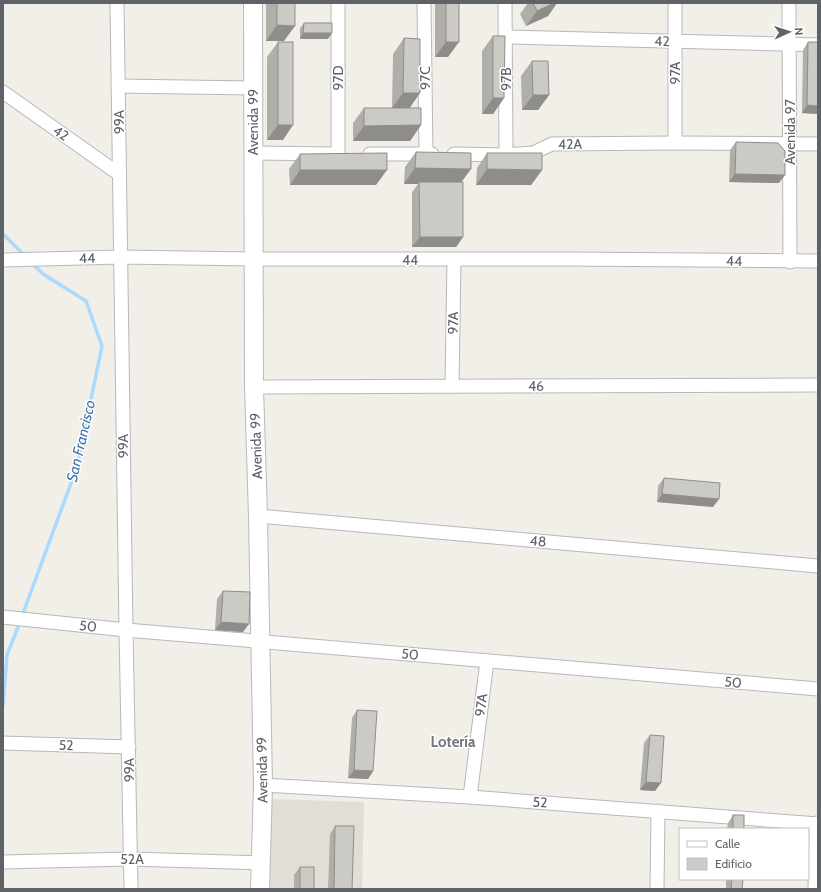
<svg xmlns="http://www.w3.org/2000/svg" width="821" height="892" font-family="Cabin,sans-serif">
	<rect width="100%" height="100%" fill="#f1efe8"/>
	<!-- education -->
	<polygon fill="#e1ded6" points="271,799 364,802 362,889 269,889"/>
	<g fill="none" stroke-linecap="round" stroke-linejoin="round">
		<!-- stream -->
		<g stroke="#aadaff" stroke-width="3.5">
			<polyline points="3,234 25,256"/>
			<polyline points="22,616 77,467 102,346 86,301 43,274 31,262"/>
			<polyline points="3,705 7,655 20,622"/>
		</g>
		<defs>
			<g id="street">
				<polyline points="117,3 126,630 131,889"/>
				<polyline points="424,3 426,154"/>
				<polyline points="505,3 506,155"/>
				<polyline points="675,3 675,143"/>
				<polyline points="789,3 790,262"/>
				<polyline points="506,37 818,45"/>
				<polyline points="118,86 252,88"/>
				<polyline points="3,92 119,174"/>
				<polyline points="253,153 336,154"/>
				<polyline points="338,154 338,3"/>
				<polyline points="370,154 432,154"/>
				<polyline points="454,154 506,155 533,153 552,144 675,143 818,144"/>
				<polyline points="3,260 121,257 253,259 567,259 818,261"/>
				<polyline points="452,386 454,260"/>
				<polyline points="254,387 818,385"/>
				<polyline points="258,516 818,566"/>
				<polyline points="3,617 126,630 818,689"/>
				<polyline points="3,743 129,747"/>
				<polyline points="263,785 470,797 818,824"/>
				<polyline points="470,797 487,661"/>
				<polyline points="3,862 130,859 261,863"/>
				<polyline points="657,889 658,811"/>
				<polyline points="815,889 816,823"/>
			</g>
			<polyline id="secondary" points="253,3 254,387 258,516 263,785 260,889"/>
		</defs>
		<!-- street casing -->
		<use href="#street" stroke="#b5b8bc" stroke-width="15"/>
		<!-- secondary casing -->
		<use href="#secondary" stroke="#b6babf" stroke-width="20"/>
		<!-- street -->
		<use href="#street" stroke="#fff" stroke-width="13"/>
		<!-- secondary -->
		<use href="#secondary" stroke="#fff" stroke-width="18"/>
	</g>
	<!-- wall -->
	<g fill="#afaea9">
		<polygon points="266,3 295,3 284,41 266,41"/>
		<polygon points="435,3 459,3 448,57 435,57"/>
		<polygon points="528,3 557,3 548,16 526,26 520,14"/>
		<polygon points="304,23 328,39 300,39 300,28"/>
		<polygon points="493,36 504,98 493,114 482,114 482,51"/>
		<polygon points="404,38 409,108 421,125 410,141 353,141 353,123 364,108 392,108 393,54"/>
		<polygon points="278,42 283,140 267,140 267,57"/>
		<polygon points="808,42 818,42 818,114 802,113 803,50"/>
		<polygon points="532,61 549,95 538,110 522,110 521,76"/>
		<polygon points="736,142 779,183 729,182 730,150"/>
		<polygon points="416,152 462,182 463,237 456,247 412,247 412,192 418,184 404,184 405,167"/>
		<polygon points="487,153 542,170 531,185 476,185 477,168"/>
		<polygon points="300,154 376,185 290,185 289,169"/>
		<polygon points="664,478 713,507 657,502 658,486"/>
		<polygon points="223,591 243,632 215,630 217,599"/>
		<polygon points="357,710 373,771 368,779 348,778 352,718"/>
		<polygon points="650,735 655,791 640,790 644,743"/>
		<polygon points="733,815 744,829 727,829 728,823"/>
		<polygon points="335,826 352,889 328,889 330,834"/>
		<polygon points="300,867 314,889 294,889 294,875"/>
		<polygon points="726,879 743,879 742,889 726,889"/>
	</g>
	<!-- shaded-wall -->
	<g fill="#8f8d8a">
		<polygon points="554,3 557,3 548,16 526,26 537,11"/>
		<polygon points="277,25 295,26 284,41 266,41"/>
		<polygon points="303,33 332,33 328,39 300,39"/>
		<polygon points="446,42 459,42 448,57 435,57"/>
		<polygon points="403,93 420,93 409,109 392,108"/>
		<polygon points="533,95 549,95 538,110 522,110"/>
		<polygon points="493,98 504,98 493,114 482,114"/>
		<polygon points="807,105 818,106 818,114 802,113"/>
		<polygon points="278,125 293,125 283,140 267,140"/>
		<polygon points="421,125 410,141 353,141 364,126"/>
		<polygon points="415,168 471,169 460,184 419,182 418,184 404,184"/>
		<polygon points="487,169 542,170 531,185 476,185"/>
		<polygon points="300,170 387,170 376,185 290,185"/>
		<polygon points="735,174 785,175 779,183 729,182"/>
		<polygon points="420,237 463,237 456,247 412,247"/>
		<polygon points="662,494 719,499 713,507 657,502"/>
		<polygon points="221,622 249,624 243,632 215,630"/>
		<polygon points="354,770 373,771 368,779 348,778"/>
		<polygon points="646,782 661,783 655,791 640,790"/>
	</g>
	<!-- building -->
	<g fill="#cccac5" stroke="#8f8d8a">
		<polygon points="277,3 295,3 295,26 277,25"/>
		<rect x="446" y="3" width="13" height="39"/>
		<polygon points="533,3 554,3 537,11"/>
		<polygon points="304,23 332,23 332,33 303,33"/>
		<polygon points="493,36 505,36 504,98 493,98"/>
		<polygon points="404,38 420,39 420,93 403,93"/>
		<rect x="278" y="42" width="15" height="83"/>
		<polygon points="808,42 818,42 818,106 807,105"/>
		<polygon points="532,61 548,61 549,95 533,95"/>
		<polygon points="364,108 421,108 421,125 364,126"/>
		<polygon points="736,142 778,143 785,151 785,175 735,174"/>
		<polygon points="416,152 471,153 471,169 415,168"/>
		<polygon points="387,153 387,170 300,170 300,154"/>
		<polygon points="487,153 542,153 542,170 487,169"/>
		<polygon points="419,182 463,182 463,237 420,237"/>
		<polygon points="664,478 720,483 719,499 662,494"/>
		<polygon points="223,591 250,592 249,624 221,622"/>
		<polygon points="357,710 377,711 373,771 354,770"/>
		<polygon points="650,735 664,736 661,783 646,782"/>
		<rect x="733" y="815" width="11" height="14"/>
		<polygon points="335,826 354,826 352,889 334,889"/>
		<rect x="300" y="867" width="14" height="22"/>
		<polygon points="732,879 743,879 742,889 731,889"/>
	</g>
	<g text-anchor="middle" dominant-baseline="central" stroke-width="3" stroke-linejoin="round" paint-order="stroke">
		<!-- street labels -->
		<g font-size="14" fill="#5f6368" stroke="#fff">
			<text transform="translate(662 41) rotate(2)">42</text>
			<text transform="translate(675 73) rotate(-90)">97A</text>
			<text transform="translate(338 78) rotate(-90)">97D</text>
			<text transform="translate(425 78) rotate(-91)">97C</text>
			<text transform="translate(506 79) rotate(-90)">97B</text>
			<text transform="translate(119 122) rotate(-91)">99A</text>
			<text transform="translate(253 122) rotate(-90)">Avenida 99</text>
			<text transform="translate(790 132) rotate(-90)">Avenida 97</text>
			<text transform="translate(61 133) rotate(35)">42</text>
			<text transform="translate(570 144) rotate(-1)">42A</text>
			<text transform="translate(87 258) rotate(-2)">44</text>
			<text x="410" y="260">44</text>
			<text transform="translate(734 261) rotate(1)">44</text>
			<text transform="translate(453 323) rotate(-89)">97A</text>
			<text x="536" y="386">46</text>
			<text transform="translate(123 446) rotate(-91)">99A</text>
			<text transform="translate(256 446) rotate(-92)">Avenida 99</text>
			<text transform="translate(538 541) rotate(5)">48</text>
			<text transform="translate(88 626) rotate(6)">50</text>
			<text transform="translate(410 654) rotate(5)">50</text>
			<text transform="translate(733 682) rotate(5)">50</text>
			<text transform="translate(481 705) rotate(-83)">97A</text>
			<text transform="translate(66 745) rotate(2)">52</text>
			<text transform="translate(129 770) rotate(-91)">99A</text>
			<text transform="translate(262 770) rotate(-91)">Avenida 99</text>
			<text transform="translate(540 802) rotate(4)">52</text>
			<text x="132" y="859">52A</text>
		</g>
		<!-- water labels -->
		<g font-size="15" font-style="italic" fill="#4174aa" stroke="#fff">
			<text transform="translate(81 441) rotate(-77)">San Francisco</text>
		</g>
		<!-- neighbourhood labels -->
		<g font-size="15" font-weight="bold" fill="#70757a" stroke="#fff">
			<text x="453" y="742">Lotería</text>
		</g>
	</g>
	<!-- border -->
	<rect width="821" height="892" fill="none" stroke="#5f6368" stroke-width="8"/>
	<!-- legend -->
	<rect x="679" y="828" width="130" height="52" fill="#ffffff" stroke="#bfc1c3"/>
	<rect x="687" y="841" width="20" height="6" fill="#ffffff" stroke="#bfc1c3"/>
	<text x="715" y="848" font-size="12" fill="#5f6368">Calle</text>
	<rect x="687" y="858" width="20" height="12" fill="#cccac5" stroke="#bfc1c3"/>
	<text x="715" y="868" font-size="12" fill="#5f6368">Edificio</text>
	<!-- north arrow -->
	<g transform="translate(789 32) rotate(87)" stroke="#ffffff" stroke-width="3" paint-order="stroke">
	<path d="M0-3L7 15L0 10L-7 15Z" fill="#5f6368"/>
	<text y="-6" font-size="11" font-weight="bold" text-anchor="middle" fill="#5f6368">N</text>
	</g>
</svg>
